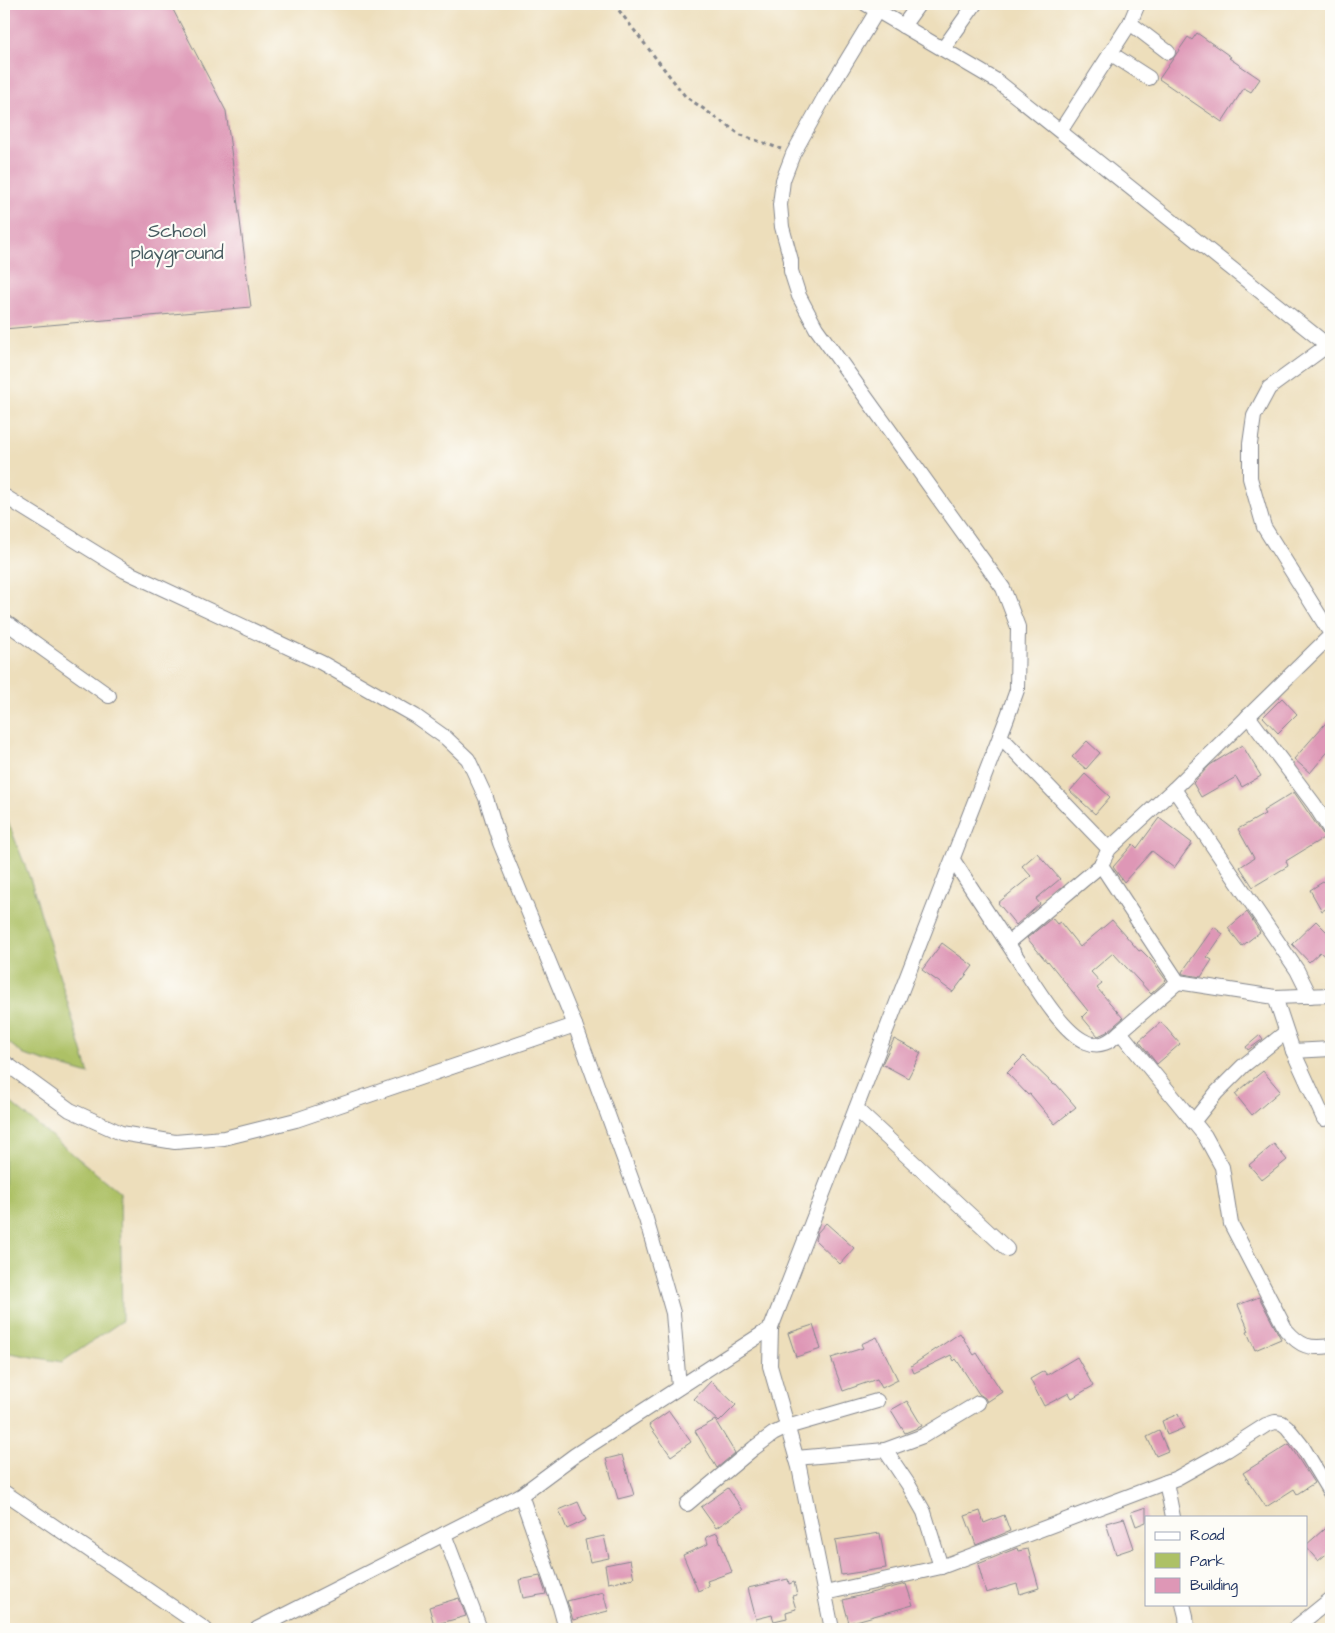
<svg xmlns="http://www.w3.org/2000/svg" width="1335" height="1633" font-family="'Architects Daughter',sans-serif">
	<rect width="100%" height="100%" fill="#fdfcf7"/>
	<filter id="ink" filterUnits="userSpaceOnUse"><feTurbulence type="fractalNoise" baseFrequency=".02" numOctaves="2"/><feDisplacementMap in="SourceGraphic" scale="10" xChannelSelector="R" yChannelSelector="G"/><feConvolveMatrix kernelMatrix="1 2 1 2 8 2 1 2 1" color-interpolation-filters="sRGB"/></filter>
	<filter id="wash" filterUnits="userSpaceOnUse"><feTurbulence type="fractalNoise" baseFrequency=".0096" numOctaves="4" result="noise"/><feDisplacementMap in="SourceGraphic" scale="20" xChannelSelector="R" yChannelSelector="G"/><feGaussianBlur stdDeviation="1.12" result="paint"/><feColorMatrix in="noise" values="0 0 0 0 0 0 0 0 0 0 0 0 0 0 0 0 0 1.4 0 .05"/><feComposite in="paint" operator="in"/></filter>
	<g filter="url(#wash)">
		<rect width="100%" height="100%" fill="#eddebb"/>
		<!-- green -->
		<g fill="#adc166" stroke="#647862">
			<polygon points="4,811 31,881 89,1074 24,1055 4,1039"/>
			<polygon points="4,1097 120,1193 122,1321 62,1362 4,1352"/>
		</g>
		<g id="blocks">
			<!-- building -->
			<g fill="#de97b6">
				<polygon points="4,4 170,4 226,111 251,307 4,329"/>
				<polygon points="1197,33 1231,57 1229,58 1260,79 1251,92 1244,88 1222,122 1159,79 1188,37 1192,40"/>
				<polygon points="1282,698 1297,714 1278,733 1263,717"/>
				<polygon points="1331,717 1331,748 1310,773 1294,759"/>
				<polygon points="1087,741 1100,753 1086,769 1072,757"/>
				<polygon points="1242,745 1261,776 1242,787 1236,777 1201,797 1193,783 1210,765"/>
				<polygon points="1085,774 1110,797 1095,814 1070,791"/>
				<polygon points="1294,792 1325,837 1286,861 1288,866 1253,887 1240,867 1254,858 1238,829 1265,814 1263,811"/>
				<polygon points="1159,818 1192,843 1174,868 1152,851 1124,882 1113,867 1133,844 1137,848"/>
				<polygon points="1037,853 1060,879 1036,899 1040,904 1016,925 998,903 1031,876 1022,866"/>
				<polygon points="1331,877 1331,906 1322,911 1310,890"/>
				<polygon points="1247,912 1260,932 1242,946 1228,928"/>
				<polygon points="1052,918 1057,924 1060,922 1080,947 1112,920 1139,951 1141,950 1152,961 1166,980 1151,994 1113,953 1091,972 1102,984 1097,988 1123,1018 1107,1032 1098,1036 1082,1017 1088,1011 1048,961 1047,962 1027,938"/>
				<polygon points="1316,921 1331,936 1331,962 1320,952 1309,962 1292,944"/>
				<polygon points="1214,927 1223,934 1207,957 1212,960 1201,977 1183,974 1182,972"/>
				<polygon points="942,943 973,966 953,992 922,970"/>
				<polygon points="1161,1022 1180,1044 1157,1064 1139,1041"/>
				<polygon points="1260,1035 1263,1039 1248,1050 1246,1047"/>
				<polygon points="894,1039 921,1053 908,1078 882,1064"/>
				<polygon points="1024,1056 1054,1085 1056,1084 1076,1107 1055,1124 1030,1094 1028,1095 1007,1073"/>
				<polygon points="1263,1071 1280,1091 1252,1115 1235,1094"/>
				<polygon points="1274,1144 1287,1160 1262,1180 1249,1165"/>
				<polygon points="826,1223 854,1248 840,1264 815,1240 817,1233"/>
				<polygon points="1259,1297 1281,1339 1255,1350 1247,1332 1249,1331 1238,1305"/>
				<polygon points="813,1325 821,1349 796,1357 788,1333"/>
				<polygon points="960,1333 974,1355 977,1353 1002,1392 987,1402 985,1398 979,1394 956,1359 954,1361 951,1355 914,1373 911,1366"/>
				<polygon points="877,1337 898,1380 882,1388 877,1379 843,1391 831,1358 863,1348 861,1344"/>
				<polygon points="1077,1357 1093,1386 1072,1398 1069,1393 1044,1406 1030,1379 1044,1371 1047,1375"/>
				<polygon points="711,1381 736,1405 719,1422 694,1399"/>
				<polygon points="907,1401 922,1426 905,1433 891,1410"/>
				<polygon points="669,1411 691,1442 671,1456 649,1425"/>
				<polygon points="1178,1414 1184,1428 1167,1435 1162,1421"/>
				<polygon points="715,1420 735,1453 717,1468 695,1431"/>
				<polygon points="1159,1431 1168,1451 1156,1456 1147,1437"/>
				<polygon points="1289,1444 1314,1483 1297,1494 1294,1489 1266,1507 1243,1473"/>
				<polygon points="622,1455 634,1495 618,1499 606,1459"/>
				<polygon points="728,1488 743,1510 716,1528 701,1507"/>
				<polygon points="578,1502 586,1520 567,1529 559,1510"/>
				<polygon points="1146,1507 1146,1522 1136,1526 1131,1512"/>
				<polygon points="980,1511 984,1523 1004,1515 1010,1531 976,1545 965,1516"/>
				<polygon points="1124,1518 1134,1548 1116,1554 1106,1523"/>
				<polygon points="1331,1523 1331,1550 1318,1561 1306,1547 1306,1545"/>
				<polygon points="717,1533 732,1572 707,1581 709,1586 698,1591 683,1555 708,1544 706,1537"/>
				<polygon points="880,1533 886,1568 841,1575 835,1540"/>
				<polygon points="604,1536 609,1558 590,1562 585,1540"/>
				<polygon points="1017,1548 1018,1551 1028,1549 1039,1588 1020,1594 1017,1584 986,1593 978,1564"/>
				<polygon points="630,1560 634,1578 608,1583 605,1565"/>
				<polygon points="540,1576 546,1594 523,1598 519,1580"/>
				<polygon points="788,1579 789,1584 794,1582 797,1595 792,1596 796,1609 786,1612 787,1618 774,1621 772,1615 756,1619 748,1588"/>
				<polygon points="906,1584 913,1605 849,1623 843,1600"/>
				<polygon points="603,1592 608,1611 573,1620 567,1601"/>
				<polygon points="459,1598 466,1616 434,1625 429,1607"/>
			</g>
		</g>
	</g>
	<g filter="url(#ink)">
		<use href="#blocks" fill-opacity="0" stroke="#84868c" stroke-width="1"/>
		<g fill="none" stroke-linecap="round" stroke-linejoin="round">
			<defs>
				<g id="minor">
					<polyline points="866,4 997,81 1331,348"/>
					<polyline points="1130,23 1168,52"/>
					<polyline points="903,26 919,4"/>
					<polyline points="943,49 975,4"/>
					<polyline points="1110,53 1149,78"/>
					<polyline points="1061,130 1130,23 1138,4"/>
					<polyline points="1328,345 1269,388 1254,416 1250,444 1250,478 1264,527 1331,634"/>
					<polyline points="4,496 125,571 322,663 415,716 446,738 468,759 486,798 500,843 575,1025 646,1219 673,1313 679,1387"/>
					<polyline points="4,621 109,696"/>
					<polyline points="1248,716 1314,804 1331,831"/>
					<polyline points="1000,736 1109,849"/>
					<polyline points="1174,789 1331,635"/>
					<path d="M953,860C973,891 994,922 1014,953C1030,977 1060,1031 1086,1042C1100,1048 1110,1042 1120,1032L1205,1136L1222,1167L1231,1224L1286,1330C1301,1347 1309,1349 1331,1346"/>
					<polyline points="1101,865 1178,982 1120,1032"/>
					<polyline points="1008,943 1101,865 1109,849 1174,789 1297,970 1310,996"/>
					<polyline points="1178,982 1275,997 1331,995"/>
					<polyline points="1275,997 1293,1051 1324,1119"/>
					<polyline points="1293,1051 1331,1049"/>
					<polyline points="4,1062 70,1110 121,1133 175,1142 224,1138 296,1120 575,1025"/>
					<polyline points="856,1109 1007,1249"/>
					<polyline points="1193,1122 1217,1092 1243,1066 1286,1032"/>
					<polyline points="771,1328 770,1366 799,1467 832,1629"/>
					<polyline points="885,1450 923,1436 978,1403"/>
					<polyline points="796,1458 885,1450 908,1484 924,1512 941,1567"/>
					<polyline points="1166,1482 1173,1517"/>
					<polyline points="4,1492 205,1629"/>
					<polyline points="521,1495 560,1607 566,1629"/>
					<polyline points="687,1504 754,1448 773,1434 787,1427 877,1401"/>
					<polyline points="444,1534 480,1629"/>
					<polyline points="825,1593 941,1567 1177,1478 1227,1450 1266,1425 1275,1422 1282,1423 1287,1427 1302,1446 1331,1494"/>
					<polyline points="1183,1604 1186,1616 1187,1629"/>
					<polyline points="257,1629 521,1495 575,1455 771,1328 1007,718 1017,690 1018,627 1003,588 816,328 799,296 791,271 791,260 782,227 780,205 783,180 793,154 824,98 877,11"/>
					<polyline points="1294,1629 1331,1599"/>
				</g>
			</defs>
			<!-- minor casing -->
			<use href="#minor" stroke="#84868c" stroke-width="16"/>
			<!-- path -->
			<polyline stroke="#84868c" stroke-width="3" stroke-dasharray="4 4" stroke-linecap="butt" points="614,4 685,96 741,135 781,149"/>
			<!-- minor -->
			<use href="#minor" stroke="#fff" stroke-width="14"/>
		</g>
	</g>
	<g text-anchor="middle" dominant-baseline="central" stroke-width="4.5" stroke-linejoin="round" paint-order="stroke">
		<!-- park labels -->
		<g font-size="19" fill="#475b60" stroke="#fdfcf7">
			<text x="177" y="231">School<tspan x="177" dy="22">playground</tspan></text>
		</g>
	</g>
	<!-- margin -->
	<rect width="1335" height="1633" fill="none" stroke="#fdfcf7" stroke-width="20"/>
	<!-- legend -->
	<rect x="1145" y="1516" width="162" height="90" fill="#fdfcf7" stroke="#a3aaba"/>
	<rect x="1155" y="1532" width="25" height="8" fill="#ffffff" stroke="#a3aaba"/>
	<text x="1190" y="1540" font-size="15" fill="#1b2f5e">Road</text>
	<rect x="1155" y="1553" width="25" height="15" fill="#adc166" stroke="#a3aaba"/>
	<text x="1190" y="1566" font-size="15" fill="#1b2f5e">Park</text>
	<rect x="1155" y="1578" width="25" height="15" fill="#de97b6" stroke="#a3aaba"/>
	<text x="1190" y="1590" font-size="15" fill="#1b2f5e">Building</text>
</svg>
